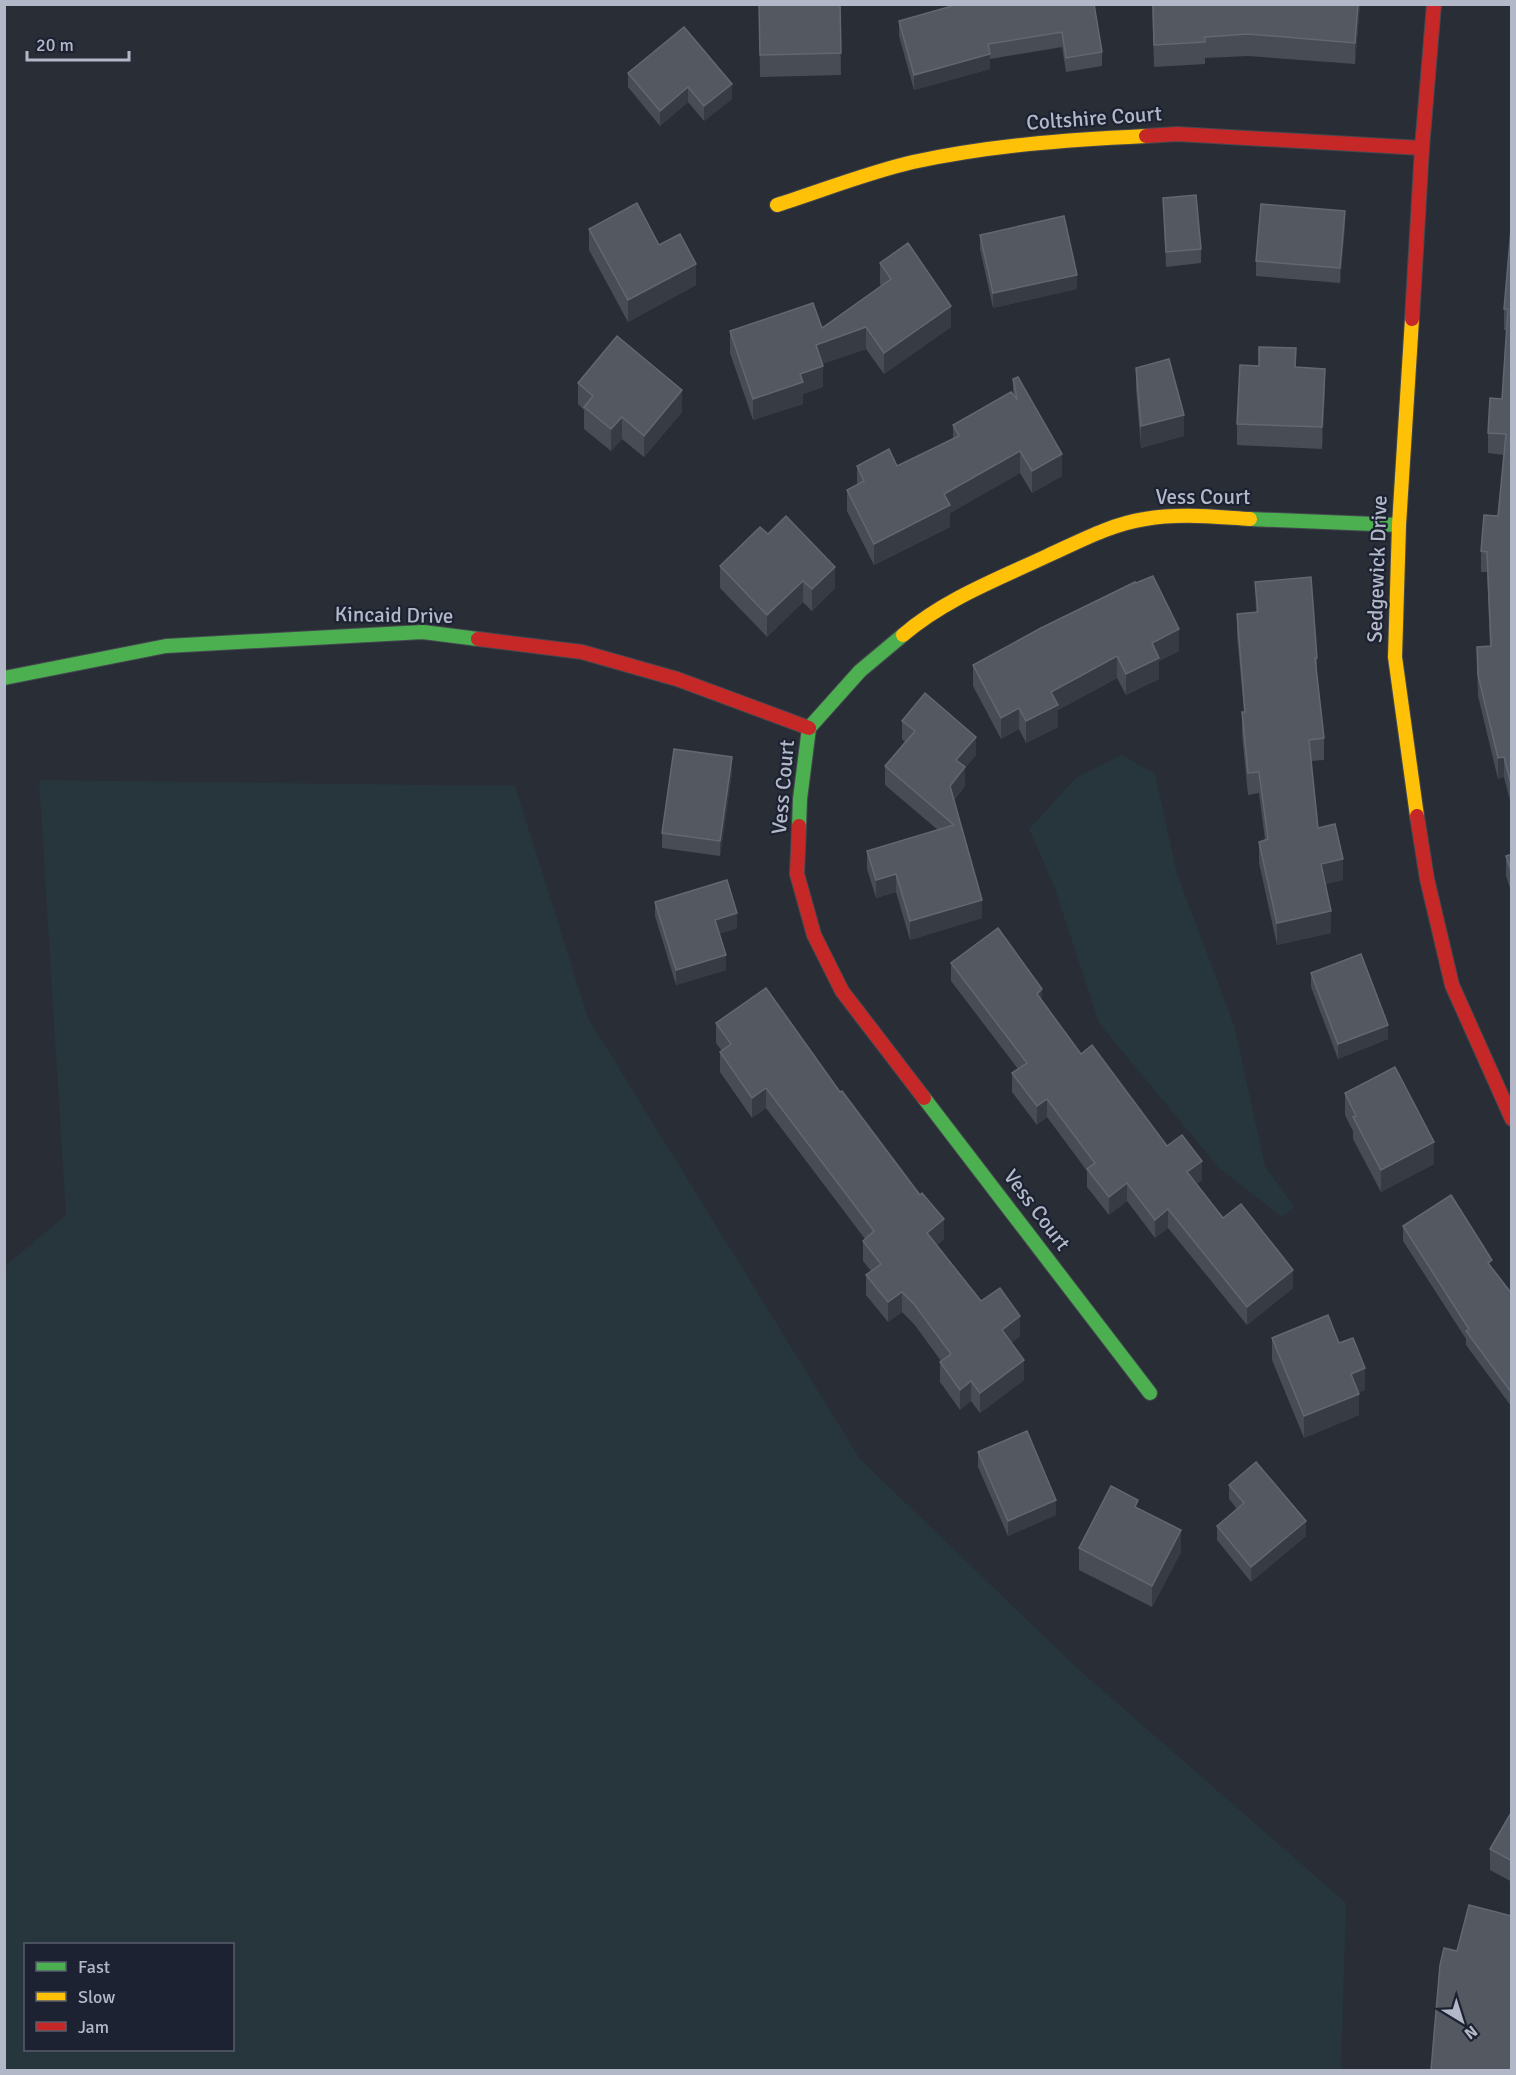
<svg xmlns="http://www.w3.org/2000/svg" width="1516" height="2075" font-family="Signika,sans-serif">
	<rect width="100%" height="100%" fill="#292d36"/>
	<!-- green -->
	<g fill="#26363c" fill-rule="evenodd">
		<polygon points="1122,755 1155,774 1177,874 1234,1025 1265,1166 1294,1207 1282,1217 1219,1168 1099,1023 1054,886 1029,829 1076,778"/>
		<path d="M39,780L515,786L588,1018L860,1459L1077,1668L1346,1903L1341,2070H5V1266L66,1215ZM26,1944H232V2050H26Z"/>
	</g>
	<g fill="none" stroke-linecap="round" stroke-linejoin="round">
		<defs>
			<g id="fast">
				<polyline points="1250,519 1399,525"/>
				<polyline points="4,678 166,646 423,632 478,639"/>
				<polyline points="799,826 800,799 809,728 860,671 903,635"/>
				<polyline points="924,1098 1150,1393"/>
			</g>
			<g id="slow">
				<path d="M777,205C821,191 869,172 913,162C992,145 1065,140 1146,136"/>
				<polyline points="1412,319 1399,525 1395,657 1417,816"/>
				<path d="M903,635C945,599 998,579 1047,556C1078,542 1111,524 1145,519C1180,513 1215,517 1250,519"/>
			</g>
			<g id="jam">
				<polyline points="1146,136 1177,134 1422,148"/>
				<polyline points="1412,319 1422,148 1434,4"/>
				<polyline points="478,639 582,652 677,679 809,728"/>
				<polyline points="1417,816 1427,879 1452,985 1512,1119"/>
				<polyline points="799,826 797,874 814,935 842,991 924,1098"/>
			</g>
		</defs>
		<!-- fast casing -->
		<use href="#fast" stroke="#45484f" stroke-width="16"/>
		<!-- slow casing -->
		<use href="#slow" stroke="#45484f" stroke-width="16"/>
		<!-- jam casing -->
		<use href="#jam" stroke="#45484f" stroke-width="16"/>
		<!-- fast -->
		<use href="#fast" stroke="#4caf50" stroke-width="14"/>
		<!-- slow -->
		<use href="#slow" stroke="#ffc107" stroke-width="14"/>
		<!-- jam -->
		<use href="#jam" stroke="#c62828" stroke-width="14"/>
	</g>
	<!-- wall -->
	<g fill="#484c55">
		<polygon points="759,4 840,4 841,75 760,77"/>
		<polygon points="1094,4 1102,52 1102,66 1066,72 1062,47 990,59 990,69 914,90 899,36 899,21"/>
		<polygon points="1152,4 1360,4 1355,64 1248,56 1205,58 1205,64 1154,67"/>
		<polygon points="628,73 732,99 704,121 688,102 660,126 628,87"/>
		<polygon points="1163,198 1201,249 1201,263 1166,267"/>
		<polygon points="1512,218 1512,808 1504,777 1498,779 1478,696 1477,668 1477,647 1490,646 1487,572 1481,572 1481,551 1498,516 1504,455 1488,453 1488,433 1502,399 1507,330 1504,330 1504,309"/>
		<polygon points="1345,226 1340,283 1256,276 1256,261"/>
		<polygon points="589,229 696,285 628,322 589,250"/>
		<polygon points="980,235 1077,289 993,308 980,249"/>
		<polygon points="880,263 951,327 884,374 866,349 822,364 823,387 803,394 803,404 753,420 730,353 730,331 822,328 881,286 880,284"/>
		<polygon points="1296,367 1325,390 1322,449 1237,445 1237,424"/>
		<polygon points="1136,368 1184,436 1141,448 1136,389"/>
		<polygon points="1013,379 1062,476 1032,493 1020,473 950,513 950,527 874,565 847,511 847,490 857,485 857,466 897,466 953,438 953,425 1013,393"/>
		<polygon points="578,383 682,412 644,457 622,439 611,451 584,429 584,410 578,404"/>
		<polygon points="768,534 835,588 812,611 803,602 767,637 720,588 720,566"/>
		<polygon points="1255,582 1317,658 1317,679 1324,738 1324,760 1311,761 1318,828 1343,880 1326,884 1331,933 1277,945 1259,863 1259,842 1265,840 1259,793 1248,795 1242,734 1242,712 1244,712 1237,635 1237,614 1256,612"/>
		<polygon points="1179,651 1159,661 1159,679 1126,695 1117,678 1058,710 1058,727 1026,743 1019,729 1001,739 973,686 973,665"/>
		<polygon points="902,721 976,755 965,768 965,786 954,800 982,918 910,940 896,892 876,898 867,869 867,851 938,830 885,785 885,766 905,742 902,739"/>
		<polygon points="732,772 720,856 662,848 662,833"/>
		<polygon points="1512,854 1512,894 1506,876 1506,856"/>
		<polygon points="655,902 737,928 719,934 726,970 676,985 655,916"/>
		<polygon points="951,963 1042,1001 1081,1054 1167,1146 1202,1180 1196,1184 1223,1218 1293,1288 1247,1325 1168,1228 1155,1238 1127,1201 1109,1215 1087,1187 1087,1171 1047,1117 1037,1125 1012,1092 1012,1073 1018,1069 951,981"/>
		<polygon points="1311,973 1388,1039 1338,1059 1311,987"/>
		<polygon points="716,1023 944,1239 937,1245 981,1301 1020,1336 1011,1343 1024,1380 980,1413 971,1401 960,1410 940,1382 940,1362 941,1361 914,1324 902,1312 888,1322 866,1295 866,1275 871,1271 863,1261 863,1241 865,1239 766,1108 752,1118 720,1072 720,1052 722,1051 716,1043"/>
		<polygon points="1345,1093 1434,1164 1381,1192 1353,1139 1353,1131 1345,1115"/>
		<polygon points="1403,1226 1492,1268 1512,1294 1511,1406 1466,1345 1466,1339 1403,1241"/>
		<polygon points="1272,1338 1339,1343 1365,1390 1359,1392 1359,1415 1304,1438 1272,1360"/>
		<polygon points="978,1452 1056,1515 1008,1536 978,1467"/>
		<polygon points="1229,1485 1306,1536 1251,1582 1217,1540 1217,1526 1237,1509 1229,1499"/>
		<polygon points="1138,1508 1181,1552 1152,1607 1079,1570 1079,1548"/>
		<polygon points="1512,1811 1512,1882 1490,1870 1490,1849"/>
	</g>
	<!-- shaded-wall -->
	<g fill="#373b43">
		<polygon points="1358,4 1360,4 1355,64 1355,43"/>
		<polygon points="990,54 990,69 914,90 914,75"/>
		<polygon points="732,84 732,99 704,121 704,106"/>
		<polygon points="688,87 688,102 660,126 660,111"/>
		<polygon points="1345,211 1345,226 1340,283 1340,268"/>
		<polygon points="696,264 696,285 628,322 628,300"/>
		<polygon points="1077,275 1077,289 993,308 993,293"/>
		<polygon points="951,306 951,327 884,374 884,353"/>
		<polygon points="866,327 866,349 816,366 816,345"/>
		<polygon points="823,366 823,387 803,394 803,404 753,420 753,399 800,374"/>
		<polygon points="1325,369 1325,390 1322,449 1322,427"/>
		<polygon points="682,390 682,412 644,457 644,436"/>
		<polygon points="1184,415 1184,436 1141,448 1141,426"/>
		<polygon points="622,417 622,439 611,451 611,429"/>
		<polygon points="1020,451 1020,473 950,513 950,527 874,565 874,544 944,494"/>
		<polygon points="1062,454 1062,476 1032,493 1032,471"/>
		<polygon points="835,567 835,588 812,611 812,589"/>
		<polygon points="803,581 803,602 767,637 767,615"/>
		<polygon points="1179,629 1179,651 1159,661 1159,679 1126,695 1126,674 1152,643"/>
		<polygon points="1117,656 1117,678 1058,710 1058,727 1026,743 1026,721 1051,692"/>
		<polygon points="1019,708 1019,729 1001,739 1001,718"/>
		<polygon points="976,737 976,755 965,768 965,786 950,804 950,786 956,760"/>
		<polygon points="732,757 732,772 720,856 720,841"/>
		<polygon points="1504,757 1504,777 1498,779 1498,758"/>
		<polygon points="1343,859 1343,880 1321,885 1321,864"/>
		<polygon points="896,874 896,892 876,898 876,880"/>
		<polygon points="982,900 982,918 910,940 910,921"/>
		<polygon points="1331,911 1331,933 1277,945 1277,923"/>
		<polygon points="737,913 737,928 715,935 715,920"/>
		<polygon points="726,955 726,970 676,985 676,970"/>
		<polygon points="1042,989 1042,1008 1037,994"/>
		<polygon points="1388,1025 1388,1039 1338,1059 1338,1044"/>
		<polygon points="766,1088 766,1108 752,1118 752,1098"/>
		<polygon points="1047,1099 1047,1117 1037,1125 1037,1106"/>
		<polygon points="1434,1142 1434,1164 1381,1192 1381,1170"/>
		<polygon points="1202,1161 1202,1180 1187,1191 1187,1172"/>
		<polygon points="1127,1183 1127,1201 1109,1215 1109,1197"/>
		<polygon points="1168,1209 1168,1228 1155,1238 1155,1220"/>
		<polygon points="944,1219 944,1239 927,1253 927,1233"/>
		<polygon points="1293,1270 1293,1288 1247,1325 1247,1307"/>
		<polygon points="902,1292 902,1312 888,1322 888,1302"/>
		<polygon points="1020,1316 1020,1336 1002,1350 1002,1330"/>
		<polygon points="1024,1360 1024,1380 980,1413 980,1393"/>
		<polygon points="1365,1368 1365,1390 1351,1396 1351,1374"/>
		<polygon points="971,1381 971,1401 960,1410 960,1390"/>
		<polygon points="1359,1394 1359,1415 1304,1438 1304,1416"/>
		<polygon points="1056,1500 1056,1515 1008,1536 1008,1521"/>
		<polygon points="1306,1521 1306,1536 1251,1582 1251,1567"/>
		<polygon points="1181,1530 1181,1552 1152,1607 1152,1586"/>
	</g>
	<!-- building -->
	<g fill="#545861" stroke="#626771" stroke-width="1.5">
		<polygon points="759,4 840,4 841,53 760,55"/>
		<polygon points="959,4 1094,4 1102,52 1066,58 1062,32 988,44 990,54 914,75 899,21"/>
		<polygon points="1153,4 1358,4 1355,43 1248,34 1205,37 1205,42 1154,45"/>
		<polygon points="684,27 732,84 704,106 688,87 660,111 628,73"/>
		<polygon points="1196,195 1201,249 1166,252 1163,198"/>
		<polygon points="637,203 659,245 680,234 696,264 628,300 589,229"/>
		<polygon points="1261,204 1345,211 1340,268 1256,261"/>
		<polygon points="1064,216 1077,275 993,293 980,235"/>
		<polygon points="1512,218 1512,788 1504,757 1498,758 1478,675 1477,647 1491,646 1487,552 1481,551 1484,515 1498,516 1506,434 1488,433 1490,398 1502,399 1508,309 1504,309"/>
		<polygon points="908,243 951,306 884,353 866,327 816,345 823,366 800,374 803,382 753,399 730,331 813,303 822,328 891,279 880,263"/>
		<polygon points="617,336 682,390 644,436 622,417 611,429 584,407 593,396 578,383"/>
		<polygon points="1259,347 1296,348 1295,367 1325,369 1322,427 1237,424 1240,365 1259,366"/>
		<polygon points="1169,359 1184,415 1141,426 1136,368"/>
		<polygon points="1018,377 1062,454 1032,471 1020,451 944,494 950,505 874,544 847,490 864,481 857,466 889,449 897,466 959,436 953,425 1011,392 1017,399 1013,379"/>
		<polygon points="786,516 835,567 812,589 803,581 767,615 720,566 760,527 768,534"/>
		<polygon points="1153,576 1179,629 1152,643 1159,658 1126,674 1117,656 1051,692 1058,705 1026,721 1019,708 1001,718 973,665 1041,628 1135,582 1136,583"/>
		<polygon points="1311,577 1317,658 1315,658 1324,738 1309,740 1318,828 1335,824 1343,859 1321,864 1331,911 1277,923 1259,842 1268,839 1259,772 1248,773 1242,712 1245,712 1237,614 1258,612 1255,582"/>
		<polygon points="925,693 976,737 956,760 965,767 950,786 982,900 910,921 896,874 876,880 867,851 954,825 885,766 915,731 902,721"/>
		<polygon points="674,749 732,757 720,841 662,833"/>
		<polygon points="1512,854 1512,874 1506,856"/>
		<polygon points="727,880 737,913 715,920 726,955 676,970 655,902"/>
		<polygon points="998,928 1042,989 1037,994 1081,1054 1092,1045 1167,1146 1182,1135 1202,1161 1187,1172 1223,1218 1241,1204 1293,1270 1247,1307 1168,1209 1155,1220 1127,1183 1109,1197 1087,1169 1095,1163 1047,1099 1037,1106 1012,1073 1027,1063 951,963"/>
		<polygon points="1361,954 1388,1025 1338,1044 1311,973"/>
		<polygon points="766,988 840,1092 842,1091 920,1195 922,1193 944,1219 927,1233 981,1301 1000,1288 1020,1316 1002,1330 1024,1360 980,1393 971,1381 960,1390 940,1362 951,1354 914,1304 902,1292 888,1302 866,1275 881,1264 863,1241 874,1231 766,1088 752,1098 720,1052 731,1044 716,1023"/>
		<polygon points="1395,1067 1434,1142 1381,1170 1353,1117 1356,1116 1345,1093"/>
		<polygon points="1451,1195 1492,1260 1488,1263 1512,1294 1511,1392 1466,1331 1469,1329 1403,1226"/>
		<polygon points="1328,1315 1339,1343 1353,1338 1365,1368 1351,1374 1359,1394 1304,1416 1272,1338"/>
		<polygon points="1027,1431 1056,1500 1008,1521 978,1452"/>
		<polygon points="1256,1462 1306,1521 1251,1567 1217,1526 1244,1503 1229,1485"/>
		<polygon points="1111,1486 1138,1500 1135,1507 1181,1530 1152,1586 1079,1548"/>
		<polygon points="1512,1811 1512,1861 1490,1849"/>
		<polygon points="1469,1905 1512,1916 1512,2070 1431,2070 1440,1965 1444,1948 1457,1951"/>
	</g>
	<g text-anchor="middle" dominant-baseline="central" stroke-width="4.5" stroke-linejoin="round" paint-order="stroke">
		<!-- street labels -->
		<g font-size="21" fill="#b3b8c8" stroke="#1c2231">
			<text transform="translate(1094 118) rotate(-4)">Coltshire Court</text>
			<text x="1203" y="497">Vess Court</text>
			<text transform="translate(1377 569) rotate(-88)">Sedgewick Drive</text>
			<text transform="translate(394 615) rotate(1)">Kincaid Drive</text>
			<text transform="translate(783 787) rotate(-85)">Vess Court</text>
			<text transform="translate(1037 1210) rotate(53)">Vess Court</text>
		</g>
	</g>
	<!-- border -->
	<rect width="1516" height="2075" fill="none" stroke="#b3b8c8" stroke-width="12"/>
	<!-- legend -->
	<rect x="24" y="1943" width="210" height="108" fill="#1c2231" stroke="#585e6d" stroke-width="1.5"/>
	<rect x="36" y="1962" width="30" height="9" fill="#4caf50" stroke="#585e6d" stroke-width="1.5"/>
	<text x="78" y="1973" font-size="18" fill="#b3b8c8">Fast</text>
	<rect x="36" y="1992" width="30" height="9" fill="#ffc107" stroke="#585e6d" stroke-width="1.5"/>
	<text x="78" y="2003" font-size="18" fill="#b3b8c8">Slow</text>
	<rect x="36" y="2022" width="30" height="9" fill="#c62828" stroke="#585e6d" stroke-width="1.5"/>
	<text x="78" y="2033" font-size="18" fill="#b3b8c8">Jam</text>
	<!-- north arrow -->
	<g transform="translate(1462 2021) rotate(142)" stroke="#1c2231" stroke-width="4.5" paint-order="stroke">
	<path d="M0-4.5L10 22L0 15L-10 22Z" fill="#b3b8c8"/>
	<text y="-9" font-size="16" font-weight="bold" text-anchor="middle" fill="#b3b8c8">N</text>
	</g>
	<!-- scale -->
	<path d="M27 51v9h102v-9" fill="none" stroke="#b3b8c8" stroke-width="3"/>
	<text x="36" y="51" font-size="18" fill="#b3b8c8" stroke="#1c2231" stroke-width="4.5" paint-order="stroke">20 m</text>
</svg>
